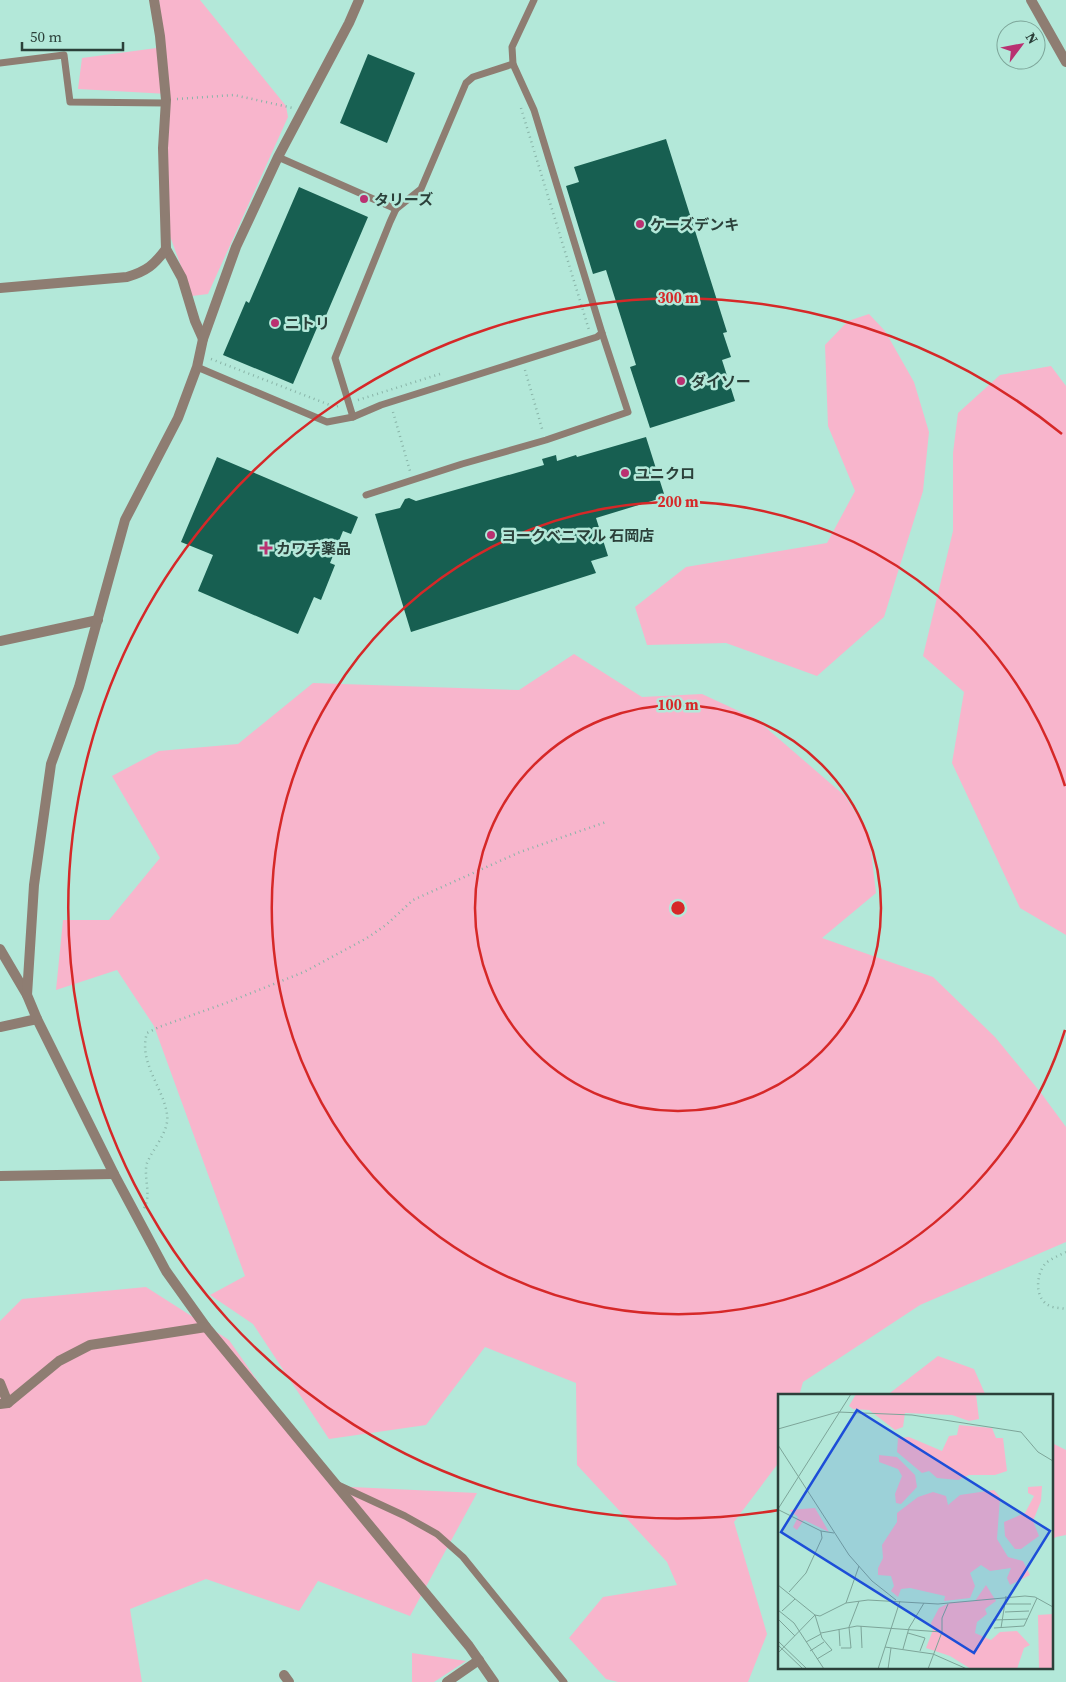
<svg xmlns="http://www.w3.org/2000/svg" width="1066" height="1682" font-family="'Source Serif 4','Noto Sans JP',serif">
	<rect width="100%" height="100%" fill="#b3e8d9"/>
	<!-- green -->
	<g fill="#f8b5cc">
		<polygon points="159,0 200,0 286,106 288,117 208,294 192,296 167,228 168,94 78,89 82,58 164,47"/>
		<polygon points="869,314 885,331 914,382 929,432 923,491 884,617 817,676 726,643 647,645 635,607 686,567 827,543 855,491 828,426 825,345 848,321"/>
		<polygon points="1051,366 1066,386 1066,935 1020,908 952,763 964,692 923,656 953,531 953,453 958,413 1000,375"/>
		<polygon points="574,654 642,697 702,694 756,719 845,796 869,834 876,893 822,938 933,977 995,1037 1041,1093 1066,1127 1066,1242 920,1305 803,1382 799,1396 780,1396 780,1461 734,1522 767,1634 748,1682 618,1682 606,1679 569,1638 603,1597 677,1585 667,1562 577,1465 576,1383 485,1347 426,1425 329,1439 253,1324 210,1295 245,1276 154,1026 117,970 56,990 63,920 109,920 160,858 112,776 159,751 238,744 313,683 519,690"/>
		<polygon points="146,1287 229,1340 331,1486 477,1493 410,1616 318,1581 299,1611 206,1579 130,1609 142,1682 0,1682 0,1321 22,1299"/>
		<polygon points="938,1356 974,1369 986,1396 886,1396"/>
		<polygon points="1052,1443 1066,1450 1066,1535 1056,1537 1052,1540"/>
		<polygon points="412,1653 466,1661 434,1682 412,1682"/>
	</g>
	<!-- building -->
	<g fill="#175f51">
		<polygon points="368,54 415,73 387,143 340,123"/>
		<polygon points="666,139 727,332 723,333 731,357 722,360 735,401 650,428 630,367 636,365 606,270 593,274 566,186 579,182 574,167"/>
		<polygon points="299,187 368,217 322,325 319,323 293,384 223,355 246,301 249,303"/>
		<polygon points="646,437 665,497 596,518 608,556 591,561 596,573 411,632 375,514 400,508 405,499 409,498 416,501 544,465 542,459 556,455 557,461 576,455 577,457"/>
		<polygon points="217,457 358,517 351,534 343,531 330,563 335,565 321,600 314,597 298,634 198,591 213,555 181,542"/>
	</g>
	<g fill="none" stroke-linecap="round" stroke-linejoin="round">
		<!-- path -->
		<g stroke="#89b4a8" stroke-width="2.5" stroke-dasharray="1 4" stroke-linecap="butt">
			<polyline points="177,99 234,95 293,108"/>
			<polyline points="521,108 589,330"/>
			<polyline points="211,359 335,407 341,405"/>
			<polyline points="525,370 543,432"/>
			<polyline points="358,400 443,373"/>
			<polyline points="393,412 410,471"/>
			<path d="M144,1208C152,1195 143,1177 147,1163C153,1148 170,1131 167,1114C163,1087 138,1062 147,1033L159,1027L226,1003L304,972L367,938L386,925L413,900L520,852L606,822"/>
			<path d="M1066,1252C1060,1255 1050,1259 1045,1264C1036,1275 1034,1299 1050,1306C1054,1308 1061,1308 1066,1309"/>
		</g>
		<!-- service -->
		<g stroke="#8e7d72" stroke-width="7">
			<polyline points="0,63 64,55 70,102 165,103"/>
			<polyline points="278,157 396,209"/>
			<polyline points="197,367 327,422 353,417 381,405 597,337 602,333 534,110 513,64 512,47 534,0"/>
			<polyline points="353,417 335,358 390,222 396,209 421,189 466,83 473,77 513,64"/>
			<polyline points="366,495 462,464 546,440 628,412 602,333"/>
			<polyline points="338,1485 405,1516 437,1534 463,1557 564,1682"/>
		</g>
		<!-- minor -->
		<g stroke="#8e7d72" stroke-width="10">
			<polyline points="154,0 160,36 166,100 163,148 166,249 182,278 195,321 203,339"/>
			<polyline points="1031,0 1066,62"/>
			<path d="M0,288L127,277C147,271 154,265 166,249"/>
			<polyline points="0,641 98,620"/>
			<polyline points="0,1027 37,1019"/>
			<polyline points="0,1176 114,1174"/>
			<polyline points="0,1383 8,1403"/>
			<polyline points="284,1675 289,1682"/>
			<polyline points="447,1682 479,1660"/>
		</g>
		<!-- tertiary -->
		<g stroke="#8e7d72" stroke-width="10">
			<polyline points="0,949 27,995 37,1019 114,1174 166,1271 206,1327 469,1646 494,1682"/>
			<polyline points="27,995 34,885 51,764 79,687 125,520 178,418 197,367 203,339 236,247 278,157 349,23 359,0"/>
			<polyline points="0,1404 8,1403 59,1361 90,1345 206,1327"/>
		</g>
	</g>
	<!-- distance rings -->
	<g fill="none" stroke="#d62828" stroke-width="2.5">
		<circle cx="678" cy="908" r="203"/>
		<path d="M1065 1030A406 406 0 1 1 1065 786"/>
		<path d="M779 1510A610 610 0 1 1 1062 434"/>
	</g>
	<!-- markers -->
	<g fill="#b93171" stroke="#b3e8d9" stroke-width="2">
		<circle cx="364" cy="199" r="5"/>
		<circle cx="640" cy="224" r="5"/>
		<circle cx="275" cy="323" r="5"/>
		<circle cx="681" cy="381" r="5"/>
		<circle cx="625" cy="473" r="5"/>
		<circle cx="491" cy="535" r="5"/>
		<path d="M263.5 540.5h5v5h5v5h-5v5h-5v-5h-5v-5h5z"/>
	</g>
	<g text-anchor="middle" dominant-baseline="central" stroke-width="5" stroke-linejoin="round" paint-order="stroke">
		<!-- poi labels -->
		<g font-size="15" font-weight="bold" fill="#2b403a" stroke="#b3e8d9" text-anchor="start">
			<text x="374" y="199">タリーズ</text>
			<text x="650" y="224">ケーズデンキ</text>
			<text x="285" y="323">ニトリ</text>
			<text x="691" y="381">ダイソー</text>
			<text x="635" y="473">ユニクロ</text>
			<text x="501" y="535">ヨークベニマル 石岡店</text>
			<text x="276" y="548">カワチ薬品</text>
		</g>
	</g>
	<!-- overview -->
	<g transform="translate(778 1394)">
		<rect width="275" height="275" fill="#b3e8d9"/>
		<path d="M78,0H198L201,25L191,27L174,21L127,19L125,33L117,36L91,16L75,15L71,12ZM181,31L214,34L218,44H225L229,77L217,81H191L180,86L159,84L151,77L144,79L119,58L120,44L131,43L164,57L171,42L179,41ZM101,61L119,63L137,81L139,93L123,110L118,109L117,100L124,82L120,75L101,68ZM264,92L263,107L255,127L261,142L243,155H237L227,142L226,128L247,119L256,102L250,99V93ZM216,96L222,103L219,145L230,163L245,167L252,181L232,191L229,184L233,174L212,177L203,171L192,179L197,192L192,204L166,207L167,202L132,194L123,195L120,203L113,197L116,192L113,182L100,181V174L105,164L104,151L119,128V119L140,103L155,98L168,102L170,111L182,101ZM37,114L51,138L26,126L19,136L15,133L20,123L11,116ZM208,191L218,207L207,215L209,220L199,228L197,239L213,246L222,238L239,237L252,251L246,254L239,275H193L172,262L148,254L155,236L153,229L161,214L173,208L197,207ZM275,220V275H261L260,221Z" fill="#f8b5cc"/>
		<path fill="none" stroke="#7da599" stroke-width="1" d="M0,35L60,18L134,21L243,38L260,58L275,67M0,51L71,161L94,187L118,206M0,115L73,0M1,116L43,137L56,139M0,191L37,221L44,244L54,256L39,265M11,198L28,179L44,144L43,137M68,209L81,172M228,210H253M0,216L16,229L46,275M4,217L17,205M227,218L251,217M0,225L17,242M215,226L249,225M83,232L84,254M216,234L246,232L259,204M223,234L228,202M61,235L62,252M43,239L79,232L164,238M130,239L147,244L142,257M0,247L29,275M28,248L43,240M0,251L25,275M107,253L155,260L189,275M63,254H73L71,233L81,207M125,255L131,234L146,209M32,257L46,248M0,259L37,221L42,222L68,209L90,206L160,210L247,202L257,203L275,213M100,275L122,207M110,275L113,254M150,275L164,238V224L170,210"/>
		<path fill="#1d4ed8" fill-opacity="0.15" stroke="#1d4ed8" stroke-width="2.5" d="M79,16L272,137L196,259L3,138Z"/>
		<rect width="275" height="275" fill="none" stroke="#2b403a" stroke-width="2.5"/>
	</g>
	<circle cx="678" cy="908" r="8" fill="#d62828" stroke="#b3e8d9" stroke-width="2.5"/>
	<g font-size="15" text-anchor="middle" font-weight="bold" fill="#d62828" stroke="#b3e8d9" stroke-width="5" stroke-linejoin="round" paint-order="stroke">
		<text x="678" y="303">300 m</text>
		<text x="678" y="507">200 m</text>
		<text x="678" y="710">100 m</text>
	</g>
	<!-- north arrow -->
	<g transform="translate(1021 45) rotate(58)"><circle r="24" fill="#b3e8d9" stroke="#7da599"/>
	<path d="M0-4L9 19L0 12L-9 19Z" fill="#b93171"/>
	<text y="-8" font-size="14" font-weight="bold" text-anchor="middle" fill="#2b403a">N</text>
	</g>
	<!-- scale -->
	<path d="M22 42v8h101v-8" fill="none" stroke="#2b403a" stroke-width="2.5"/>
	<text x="30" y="42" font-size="15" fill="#2b403a" stroke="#b3e8d9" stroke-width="4" paint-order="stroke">50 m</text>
</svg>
